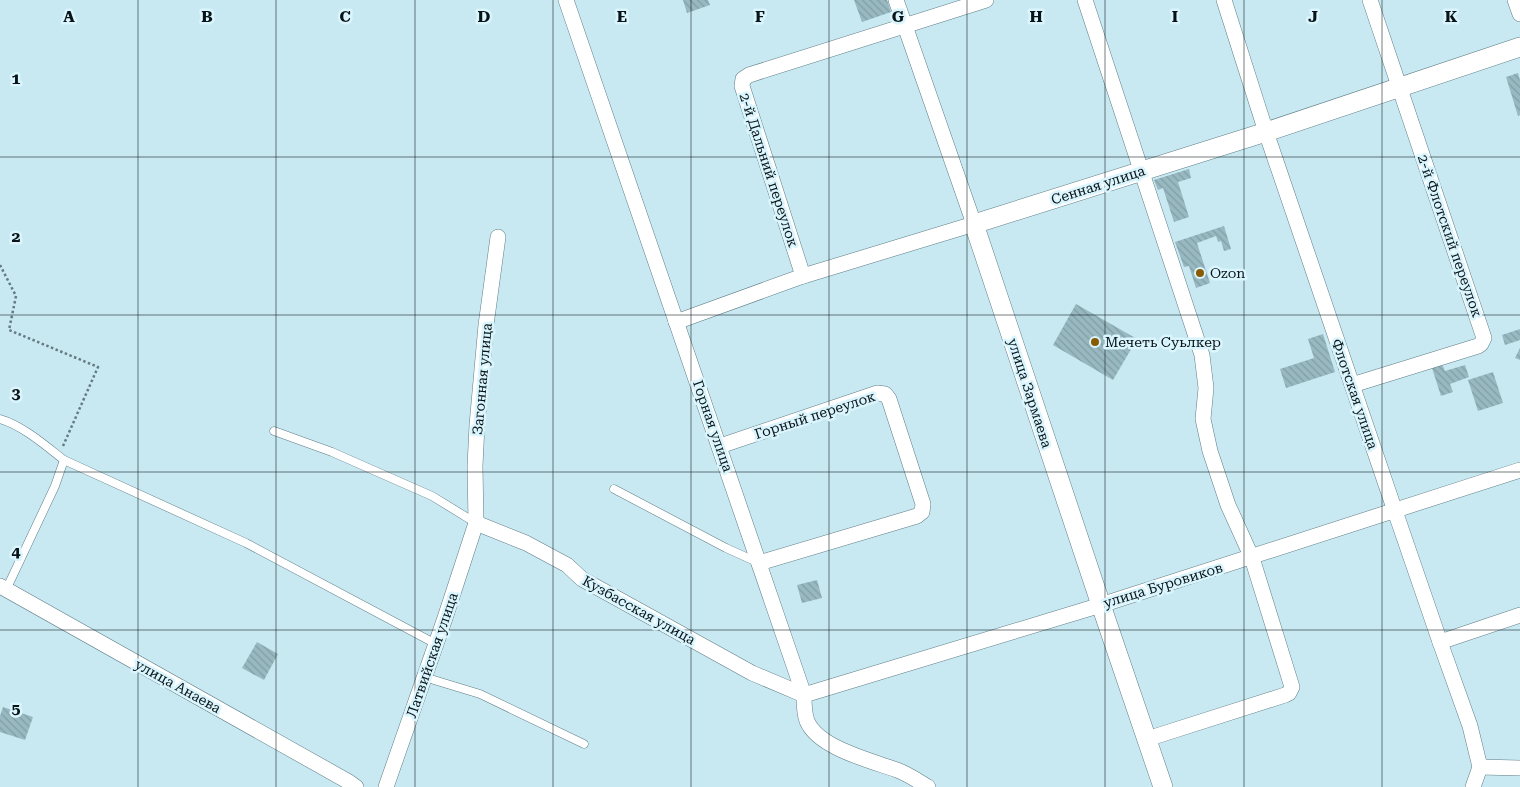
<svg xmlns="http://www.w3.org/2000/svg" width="1520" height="787" font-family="'Roboto Serif',serif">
	<defs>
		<pattern id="building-back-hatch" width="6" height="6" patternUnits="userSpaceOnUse" patternTransform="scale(1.25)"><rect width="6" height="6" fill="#98b9c1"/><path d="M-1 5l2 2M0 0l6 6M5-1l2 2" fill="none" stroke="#829ea5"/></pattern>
	</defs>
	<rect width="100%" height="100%" fill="#c8e9f2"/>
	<!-- building -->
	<g fill="url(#building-back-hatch)">
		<polygon points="683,0 708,0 710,5 687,13"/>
		<polygon points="854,0 887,0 891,12 862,22"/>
		<polygon points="1518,73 1520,80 1520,115 1518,116 1506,77"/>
		<polygon points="1189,169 1191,178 1178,182 1189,217 1174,222 1163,188 1158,190 1154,180"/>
		<polygon points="1224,226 1231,249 1224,251 1221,241 1218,242 1216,236 1197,243 1210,283 1196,288 1189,266 1184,267 1175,242"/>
		<polygon points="1076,304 1137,339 1113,380 1053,345"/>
		<polygon points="1520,329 1520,340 1505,345 1502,335"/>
		<polygon points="1323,334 1335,372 1286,388 1280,369 1314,358 1308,339"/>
		<polygon points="1520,348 1520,360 1515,358"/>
		<polygon points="1442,364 1445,371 1465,365 1469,377 1450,384 1453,392 1441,396 1432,368"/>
		<polygon points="1493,372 1503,403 1478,411 1468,380"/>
		<polygon points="817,580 822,598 802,603 797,585"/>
		<polygon points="257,642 278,654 264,680 242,668"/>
		<polygon points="3,707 33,717 25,740 0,732 0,716"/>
	</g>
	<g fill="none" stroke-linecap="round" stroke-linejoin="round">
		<defs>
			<g id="service">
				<path d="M0,419C22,425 46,446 64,460L246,543L436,644"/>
				<polyline points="274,431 332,452 432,496 476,523"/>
				<polyline points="614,489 726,548 757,562"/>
				<polyline points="6,590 55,486 64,460"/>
				<polyline points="424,677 480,694 584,744"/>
			</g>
			<g id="minor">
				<path d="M566,0C645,232 726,463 804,695C804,704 804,713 807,721C818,748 872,761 897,770C908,774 918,781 928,787"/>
				<polyline points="1085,0 1202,355 1206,388 1203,419 1210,451 1228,505 1252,558 1292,687 1289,693 1285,695 1147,739"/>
				<polyline points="1224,0 1266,132 1395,511 1440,642 1470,726 1480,767 1473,787"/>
				<polyline points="1515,0 1520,14"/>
				<polyline points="803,276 742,86 743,79 749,75 986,0"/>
				<polyline points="676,322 803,276 974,224 896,0"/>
				<polyline points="1352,385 1478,346 1481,344 1484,338 1370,0"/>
				<polyline points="720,446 877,393 885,394 889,399 923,504 922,512 917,516 759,563"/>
				<polyline points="476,523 526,543 567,565 582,579 752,673 804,695 1101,605 1520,470"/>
				<polyline points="0,586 349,782 356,787"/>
				<polyline points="1440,642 1520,615"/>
				<polyline points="1480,767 1520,768"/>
				<polyline points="386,787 445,618 476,523 475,466 477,425 486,325 498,237"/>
			</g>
			<polyline id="tertiary" points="1163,787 1101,605 974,224 1266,132 1520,47"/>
		</defs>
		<!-- service casing -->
		<use href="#service" stroke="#5f7e86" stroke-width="9"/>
		<!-- minor casing -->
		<use href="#minor" stroke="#5f7e86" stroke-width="16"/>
		<!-- tertiary casing -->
		<use href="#tertiary" stroke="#5f7e86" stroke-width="20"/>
		<!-- path -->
		<polyline stroke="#647a80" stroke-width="2.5" stroke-dasharray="2.5 2.5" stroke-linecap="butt" points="0,265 16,296 9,330 98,367 63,446"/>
		<!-- service -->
		<use href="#service" stroke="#fff" stroke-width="8"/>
		<!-- minor -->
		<use href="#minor" stroke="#fff" stroke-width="15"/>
		<!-- tertiary -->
		<use href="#tertiary" stroke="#fff" stroke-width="19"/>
	</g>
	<!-- grid -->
	<path fill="none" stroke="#081417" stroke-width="1" stroke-opacity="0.55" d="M138,0V787M276,0V787M415,0V787M553,0V787M691,0V787M829,0V787M967,0V787M1105,0V787M1244,0V787M1382,0V787M0,157H1520M0,315H1520M0,472H1520M0,630H1520"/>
	<!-- markers -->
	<g fill="#895a00" stroke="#daf5fd" stroke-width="2">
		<circle cx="1200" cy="273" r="5"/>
		<circle cx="1095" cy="342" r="5"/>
	</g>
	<g text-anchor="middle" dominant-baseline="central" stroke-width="5" stroke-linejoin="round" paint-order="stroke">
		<!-- street labels -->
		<g font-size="14" fill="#081417" stroke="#daf5fd">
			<text transform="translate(769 170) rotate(72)">2-й Дальний переулок</text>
			<text transform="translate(1098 185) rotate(-18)">Сенная улица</text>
			<text transform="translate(1450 236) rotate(71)">2-й Флотский переулок</text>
			<text transform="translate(482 379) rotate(-85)">Загонная улица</text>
			<text transform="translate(1030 393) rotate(72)">улица Зармаева</text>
			<text transform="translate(1355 394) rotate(71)">Флотская улица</text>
			<text transform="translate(815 415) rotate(-18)">Горный переулок</text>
			<text transform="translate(713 426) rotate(71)">Горная улица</text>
			<text transform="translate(1163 585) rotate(-17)">улица Буровиков</text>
			<text transform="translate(639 610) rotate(29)">Кузбасская улица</text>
			<text transform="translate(432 655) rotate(-71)">Латвийская улица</text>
			<text transform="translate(178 686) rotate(29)">улица Анаева</text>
		</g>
		<!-- poi labels -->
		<g font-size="14" fill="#081417" stroke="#daf5fd" text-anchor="start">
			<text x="1210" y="273">Ozon</text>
			<text x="1105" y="342">Мечеть Суьлкер</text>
		</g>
	</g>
	<g font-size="16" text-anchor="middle" font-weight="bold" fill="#081417" stroke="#daf5fd" stroke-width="5" stroke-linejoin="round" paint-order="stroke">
		<text x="69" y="22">A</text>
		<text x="207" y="22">B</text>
		<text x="345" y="22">C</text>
		<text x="484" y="22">D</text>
		<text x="622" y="22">E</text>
		<text x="760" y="22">F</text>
		<text x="898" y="22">G</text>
		<text x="1036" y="22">H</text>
		<text x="1175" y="22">I</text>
		<text x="1313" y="22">J</text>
		<text x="1451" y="22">K</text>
		<text x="16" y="84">1</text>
		<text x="16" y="242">2</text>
		<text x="16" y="399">3</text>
		<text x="16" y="557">4</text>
		<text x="16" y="714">5</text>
	</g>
</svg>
